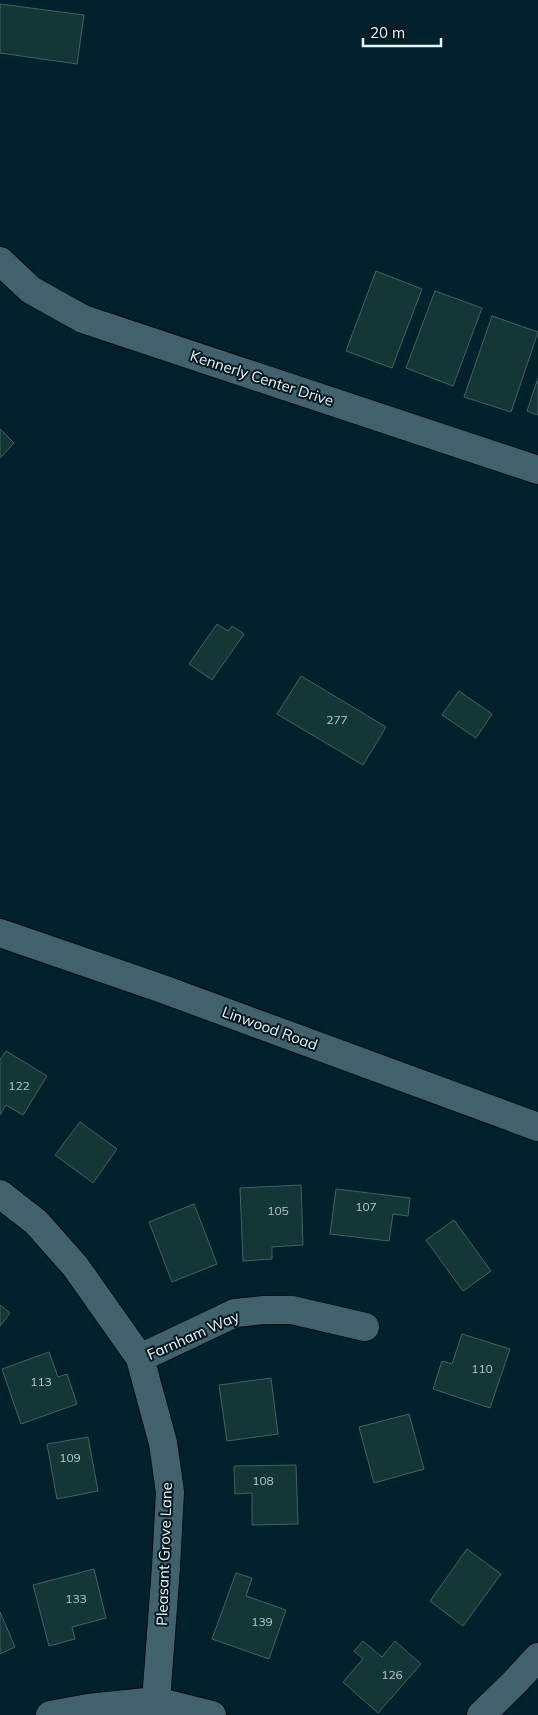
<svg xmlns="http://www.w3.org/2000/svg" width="538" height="1715" font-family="Mulish,sans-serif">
	<rect width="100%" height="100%" fill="#00212b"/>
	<!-- building -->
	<g fill="#123736" stroke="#3e6361">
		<polygon points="0,4 84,15 77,64 0,53"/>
		<polygon points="376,271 422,289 392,368 346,351"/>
		<polygon points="435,291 482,308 453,386 406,368"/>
		<polygon points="492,316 538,332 511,412 464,397"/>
		<polygon points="538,378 538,415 527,411"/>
		<polygon points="0,429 14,443 0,458"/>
		<polygon points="217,624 228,631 232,626 244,634 212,680 189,664"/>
		<polygon points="301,676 386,727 363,765 277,714"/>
		<polygon points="459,691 492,714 476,738 442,715"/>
		<polygon points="6,1051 47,1076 23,1115 6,1105 0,1115 0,1060"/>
		<polygon points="80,1122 117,1149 93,1183 55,1155"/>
		<polygon points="301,1185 303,1245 272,1247 272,1259 243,1261 240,1188"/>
		<polygon points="336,1189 410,1198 408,1216 393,1214 389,1241 330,1234"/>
		<polygon points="194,1204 217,1264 172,1282 149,1222"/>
		<polygon points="454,1220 491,1271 463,1291 426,1240"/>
		<polygon points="0,1305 10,1313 0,1326"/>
		<polygon points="462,1334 510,1349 490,1408 433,1389 442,1361 452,1364"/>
		<polygon points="49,1352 58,1377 67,1374 77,1404 21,1424 2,1369"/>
		<polygon points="271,1378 278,1434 227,1441 219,1385"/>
		<polygon points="409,1414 424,1469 374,1483 359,1427"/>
		<polygon points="88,1437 98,1491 57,1499 47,1444"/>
		<polygon points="296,1465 298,1524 252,1525 252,1493 235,1494 234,1466"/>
		<polygon points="467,1549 501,1574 463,1626 430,1601"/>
		<polygon points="94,1569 106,1618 72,1627 75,1639 49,1646 33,1585"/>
		<polygon points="236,1573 252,1578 246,1596 286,1610 269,1659 212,1639"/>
		<polygon points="0,1612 15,1647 0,1654"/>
		<polygon points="363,1641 382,1657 395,1641 421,1664 378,1713 343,1682 363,1659 354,1651"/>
	</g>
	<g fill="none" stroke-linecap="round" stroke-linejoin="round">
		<defs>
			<g id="minor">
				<polyline points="0,261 31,290 83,319 538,470"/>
				<polyline points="0,1194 36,1222 75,1266 140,1358 163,1443 170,1492 166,1567 156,1701"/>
				<polyline points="140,1358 235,1313 264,1310 292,1310 365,1327"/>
				<polyline points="50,1715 88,1708 156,1701 212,1715"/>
				<polyline points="481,1715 514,1683 538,1657"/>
			</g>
			<polyline id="tertiary" points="0,933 160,988 538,1127"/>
		</defs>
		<!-- minor casing -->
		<use href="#minor" stroke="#000a11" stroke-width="30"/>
		<!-- tertiary casing -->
		<use href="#tertiary" stroke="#000a11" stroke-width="30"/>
		<!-- minor -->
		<use href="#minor" stroke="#41626d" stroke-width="28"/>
		<!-- tertiary -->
		<use href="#tertiary" stroke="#41626d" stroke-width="28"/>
	</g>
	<g text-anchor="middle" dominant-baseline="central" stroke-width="4" stroke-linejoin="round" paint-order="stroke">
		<!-- number labels -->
		<g font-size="12" fill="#b1c8cd">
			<text x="337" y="719">277</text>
			<text x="19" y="1085">122</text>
			<text x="366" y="1206">107</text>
			<text x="278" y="1210">105</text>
			<text x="482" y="1368">110</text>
			<text x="41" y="1381">113</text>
			<text x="70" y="1457">109</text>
			<text x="263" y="1480">108</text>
			<text x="76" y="1598">133</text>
			<text x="262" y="1621">139</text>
			<text x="392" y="1674">126</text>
		</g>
		<!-- street labels -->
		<g font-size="15" fill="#e6f8ff" stroke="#01171e">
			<text transform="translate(262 378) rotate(18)">Kennerly Center Drive</text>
			<text transform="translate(270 1028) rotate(20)">Linwood Road</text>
			<text transform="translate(193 1335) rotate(-24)">Farnham Way</text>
			<text transform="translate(164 1554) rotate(-88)">Pleasant Grove Lane</text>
		</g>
	</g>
	<!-- scale -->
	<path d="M363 38v8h78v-8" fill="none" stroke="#e6f8ff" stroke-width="2.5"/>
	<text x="370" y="38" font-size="15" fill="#e6f8ff" stroke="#01171e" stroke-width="4" paint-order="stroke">20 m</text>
</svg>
